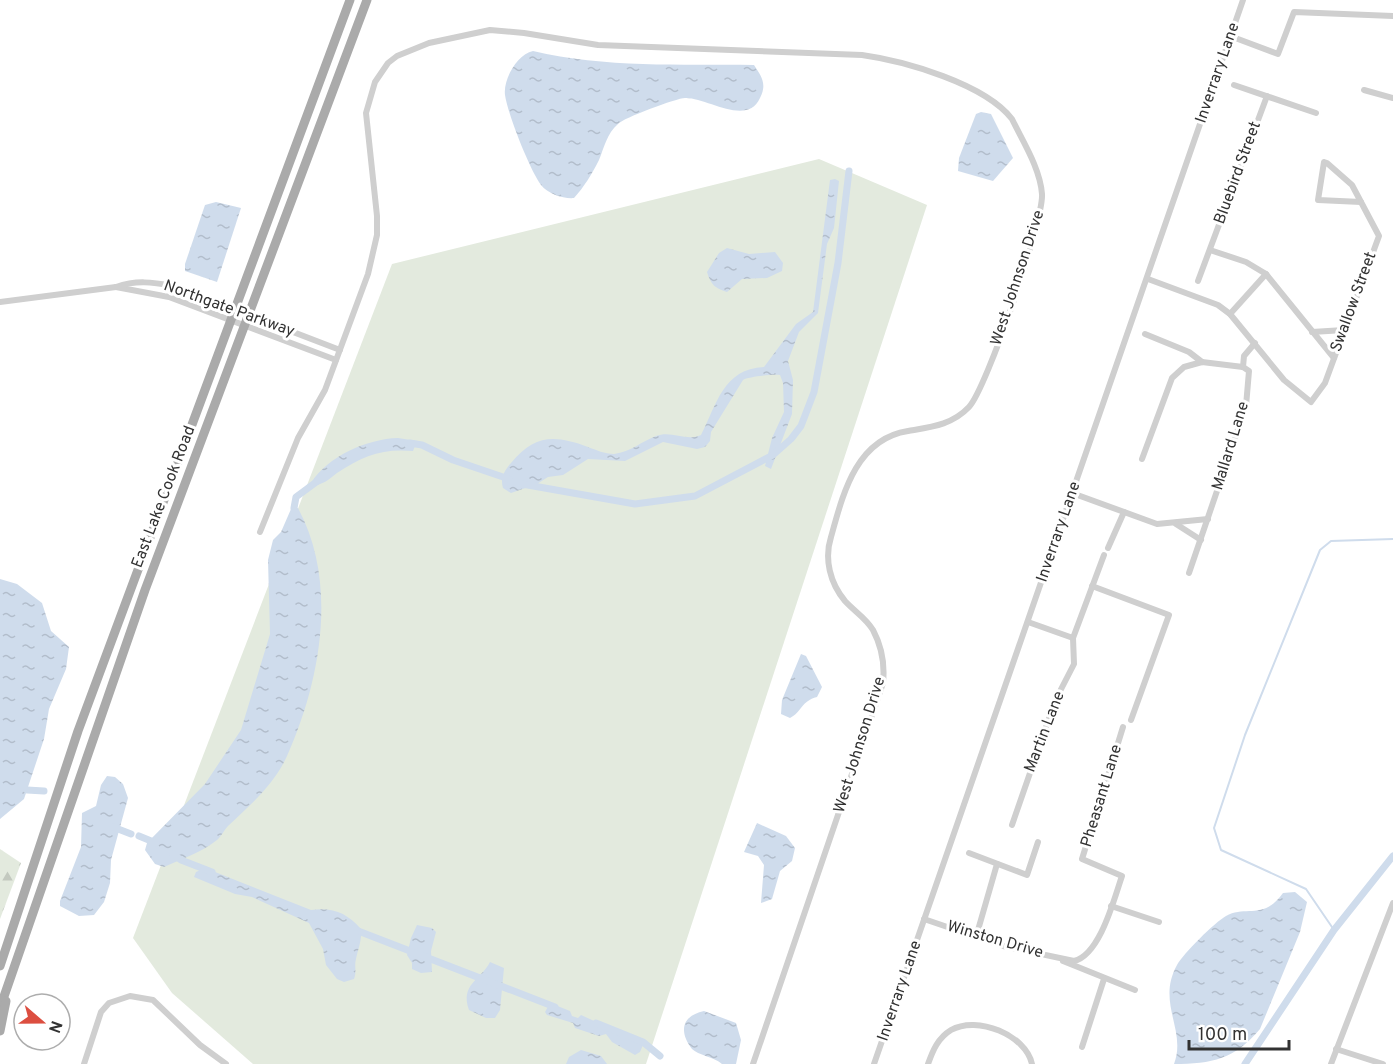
<svg xmlns="http://www.w3.org/2000/svg" width="1393" height="1064" font-family="Overpass,sans-serif">
	<defs>
		<pattern id="forest-firs" width="22" height="20" patternUnits="userSpaceOnUse" patternTransform="scale(1.5)"><rect width="22" height="20" fill="#e3eade"/><path d="M5 1l3.5 6h-7zM16 11l3.5 6h-7z" fill="#c3c9bf"/></pattern>
		<pattern id="water-ripples" width="26" height="14" patternUnits="userSpaceOnUse" patternTransform="scale(1.5)"><rect width="26" height="14" fill="#cfdcec"/><path d="M2 4q2-2 4 0t4 0M15 11q2-2 4 0t4 0" fill="none" stroke="#b2bdcb"/></pattern>
	</defs>
	<rect width="100%" height="100%" fill="#fff"/>
	<!-- green -->
	<polygon fill="#e3eade" points="819,159 927,205 646,1064 253,1064 172,993 133,938 392,264"/>
	<!-- forest -->
	<polygon fill="url(#forest-firs)" points="0,849 21,863 0,919"/>
	<!-- water -->
	<g fill="url(#water-ripples)">
		<path d="M533,51C605,68 680,64 754,65C762,77 767,84 760,98C747,127 706,97 685,98C677,98 623,118 618,124C607,133 604,148 599,160C592,174 584,187 574,198C564,199 548,194 541,185C530,170 508,115 505,95C503,80 517,54 533,51Z"/>
		<polygon points="981,112 991,114 1013,158 993,181 958,171 959,158 976,114"/>
		<path d="M835,179L839,181L834,228L827,244L818,313L799,332L788,361L793,380L792,414L771,469L765,466L772,438L784,412L783,383L780,375C773,374 748,377 743,380L711,432L710,441L705,447L697,449L663,442L625,461L588,459L563,475L548,477L537,484L511,493L503,488C500,478 504,471 511,463C535,434 555,435 588,447C596,450 605,454 614,454C631,452 642,441 656,436C672,430 686,442 701,435C717,404 723,369 764,367L796,324L813,312L830,180Z"/>
		<polygon points="216,202 241,208 217,282 185,271 185,264 205,205"/>
		<path d="M727,248L749,254L775,252L783,263L782,271L767,278L742,279L727,292C715,288 711,285 707,272L719,253Z"/>
		<path d="M398,438L417,441L413,451C383,448 362,456 337,473C328,480 324,484 313,486L311,483C328,456 367,439 398,438Z"/>
		<path d="M298,508C339,584 320,682 287,756C274,785 250,805 228,826C224,830 221,837 217,840C202,852 182,859 164,867L155,864L145,850L147,843L205,784L241,730L270,634L268,560L273,540L281,532L291,509Z"/>
		<polygon points="0,579 17,584 42,603 51,631 69,647 66,669 49,709 44,739 24,799 0,819"/>
		<path d="M801,654L806,656L822,687L817,697C801,701 802,712 790,718L781,714L782,700Z"/>
		<polygon points="107,776 115,777 123,784 128,798 111,860 110,883 104,902 94,915 79,916 60,906 60,901 81,847 82,813 96,806 101,785"/>
		<polygon points="757,823 786,836 795,848 792,861 780,871 772,899 761,903 764,865 758,856 744,852"/>
		<path d="M205,868L311,910C333,907 347,913 361,929C362,941 358,949 356,959C354,966 357,971 354,979L344,982L337,979L326,965L323,949L309,923L252,897L235,894L194,877L196,872Z"/>
		<path d="M1295,892L1307,902L1300,932L1260,1029C1235,1059 1212,1064 1174,1064C1187,1030 1156,1003 1177,965C1183,954 1215,922 1226,916C1246,905 1263,921 1283,893Z"/>
		<polygon points="417,925 432,928 436,932 431,951 432,972 421,973 412,969 412,963 407,955 411,938"/>
		<path d="M490,962L504,968L500,1010L495,1018H486L469,1010C460,984 480,981 490,962Z"/>
		<polygon points="550,1003 570,1011 572,1016 578,1018 581,1015 603,1025 606,1029 622,1031 643,1045 640,1052 635,1055 612,1042 606,1034 599,1036 575,1028 573,1023 547,1015 545,1012"/>
		<path d="M704,1011L736,1023L741,1040L736,1064H722C714,1057 698,1055 692,1049C679,1032 681,1016 704,1011Z"/>
		<polygon points="581,1050 601,1056 607,1064 566,1064 569,1057"/>
	</g>
	<g fill="none" stroke-linecap="round" stroke-linejoin="round">
		<!-- stream -->
		<polyline stroke="#cfdcec" stroke-width="2" points="1334,930 1306,889 1221,850 1214,828 1245,735 1320,550 1331,541 1393,539"/>
		<!-- canal -->
		<g stroke="#cfdcec" stroke-width="7">
			<polyline points="410,443 422,445 453,460 509,479"/>
			<polyline points="522,484 635,504 695,496 773,455 791,439 801,426 814,392 838,263 849,171"/>
			<polyline points="294,508 296,497 319,480"/>
			<polyline points="27,790 44,791"/>
			<polyline points="113,827 131,834"/>
			<polyline points="139,836 156,843"/>
			<polyline points="173,854 181,860 212,872"/>
			<polyline points="353,929 555,1007"/>
			<polyline points="596,1023 643,1042 660,1056"/>
			<polyline points="1245,1064 1334,930 1393,856"/>
		</g>
		<!-- street -->
		<g stroke="#cfcfcf" stroke-width="6">
			<polyline points="1230,36 1278,54 1294,12 1393,16"/>
			<polyline points="1234,85 1316,113"/>
			<polyline points="1364,90 1393,98"/>
			<polygon points="1324,162 1327,163 1352,185 1361,202 1318,200"/>
			<polyline points="1210,250 1246,262 1266,274 1334,358"/>
			<polyline points="1148,279 1218,305 1230,314 1284,380 1311,402 1325,383 1379,236 1361,202"/>
			<polyline points="1198,281 1267,96"/>
			<polyline points="116,287 169,297 336,360"/>
			<path d="M0,302L116,287C136,280 152,282 173,286L340,350"/>
			<polyline points="1230,314 1266,274"/>
			<polyline points="1312,332 1344,330"/>
			<polyline points="1145,334 1189,352 1202,362"/>
			<polyline points="1243,367 1244,356 1255,343"/>
			<polyline points="1142,459 1172,378 1184,367 1202,362 1243,367"/>
			<polyline points="1072,493 1157,524 1208,519"/>
			<polyline points="1176,524 1201,540"/>
			<path d="M260,532L298,438L325,390L368,274L377,235V216L366,113L375,82L388,63L397,56L429,43L490,30L524,33L598,45L862,55C905,61 985,84 1012,119C1023,142 1040,168 1042,194C1044,219 987,388 969,407C952,425 931,427 908,431C856,439 843,494 831,537C824,559 830,583 845,601C854,611 866,618 873,630C882,647 885,664 883,683L753,1064"/>
			<polyline points="1108,548 1124,512"/>
			<polyline points="1189,573 1246,406 1249,371 1243,367"/>
			<polyline points="1092,586 1169,615 1131,720"/>
			<polyline points="1028,622 1073,638"/>
			<polyline points="1012,825 1055,701 1074,664 1073,638 1104,555"/>
			<polyline points="969,853 1027,875 1038,842"/>
			<polyline points="1111,906 1159,922"/>
			<path d="M924,919L1003,946L1074,961C1100,955 1114,899 1122,876L1082,859L1123,727"/>
			<polyline points="976,937 997,864"/>
			<polyline points="1063,961 1135,990"/>
			<polyline points="1082,1047 1104,979"/>
			<polyline points="1336,1049 1383,1064"/>
			<polyline points="84,1064 101,1012 109,1003 130,996 153,1000 200,1045 226,1064"/>
			<polyline points="874,1064 1243,0"/>
			<path d="M928,1064C933,1050 938,1038 951,1030C977,1015 1026,1035 1032,1064"/>
			<polyline points="1331,1064 1393,903"/>
		</g>
		<!-- primary -->
		<g stroke="#aaa" stroke-width="9">
			<polyline points="0,966 78,731 350,0"/>
			<polyline points="0,1008 145,590 367,0"/>
			<polyline points="0,1031 6,1001"/>
		</g>
	</g>
	<g text-anchor="middle" dominant-baseline="central" stroke-width="6" stroke-linejoin="round" paint-order="stroke">
		<!-- street labels -->
		<g font-size="16" fill="#323232" stroke="#fff">
			<text transform="translate(1218 73) rotate(-71)">Inverrary Lane</text>
			<text transform="translate(1238 173) rotate(-70)">Bluebird Street</text>
			<text transform="translate(1018 278) rotate(-72)">West Johnson Drive</text>
			<text transform="translate(1354 302) rotate(-70)">Swallow Street</text>
			<text transform="translate(229 309) rotate(20)">Northgate Parkway</text>
			<text transform="translate(1231 446) rotate(-73)">Mallard Lane</text>
			<text transform="translate(164 497) rotate(-69)">East Lake Cook Road</text>
			<text transform="translate(1059 532) rotate(-71)">Inverrary Lane</text>
			<text transform="translate(1045 732) rotate(-69)">Martin Lane</text>
			<text transform="translate(860 745) rotate(-73)">West Johnson Drive</text>
			<text transform="translate(1102 796) rotate(-73)">Pheasant Lane</text>
			<text transform="translate(995 940) rotate(16)">Winston Drive</text>
			<text transform="translate(900 991) rotate(-71)">Inverrary Lane</text>
		</g>
	</g>
	<!-- north arrow -->
	<g transform="translate(42 1022) rotate(110)"><circle r="28" fill="#ffffff" stroke="#adadad" stroke-width="1.5"/>
	<path d="M0-4.5L10 22L0 15L-10 22Z" fill="#dc4e40"/>
	<text y="-9" font-size="16" font-weight="bold" text-anchor="middle" fill="#323232">N</text>
	</g>
	<!-- scale -->
	<path d="M1189 1040v9h100v-9" fill="none" stroke="#323232" stroke-width="3"/>
	<text x="1198" y="1040" font-size="18" fill="#323232" stroke="#ffffff" stroke-width="4.5" paint-order="stroke">100 m</text>
</svg>
